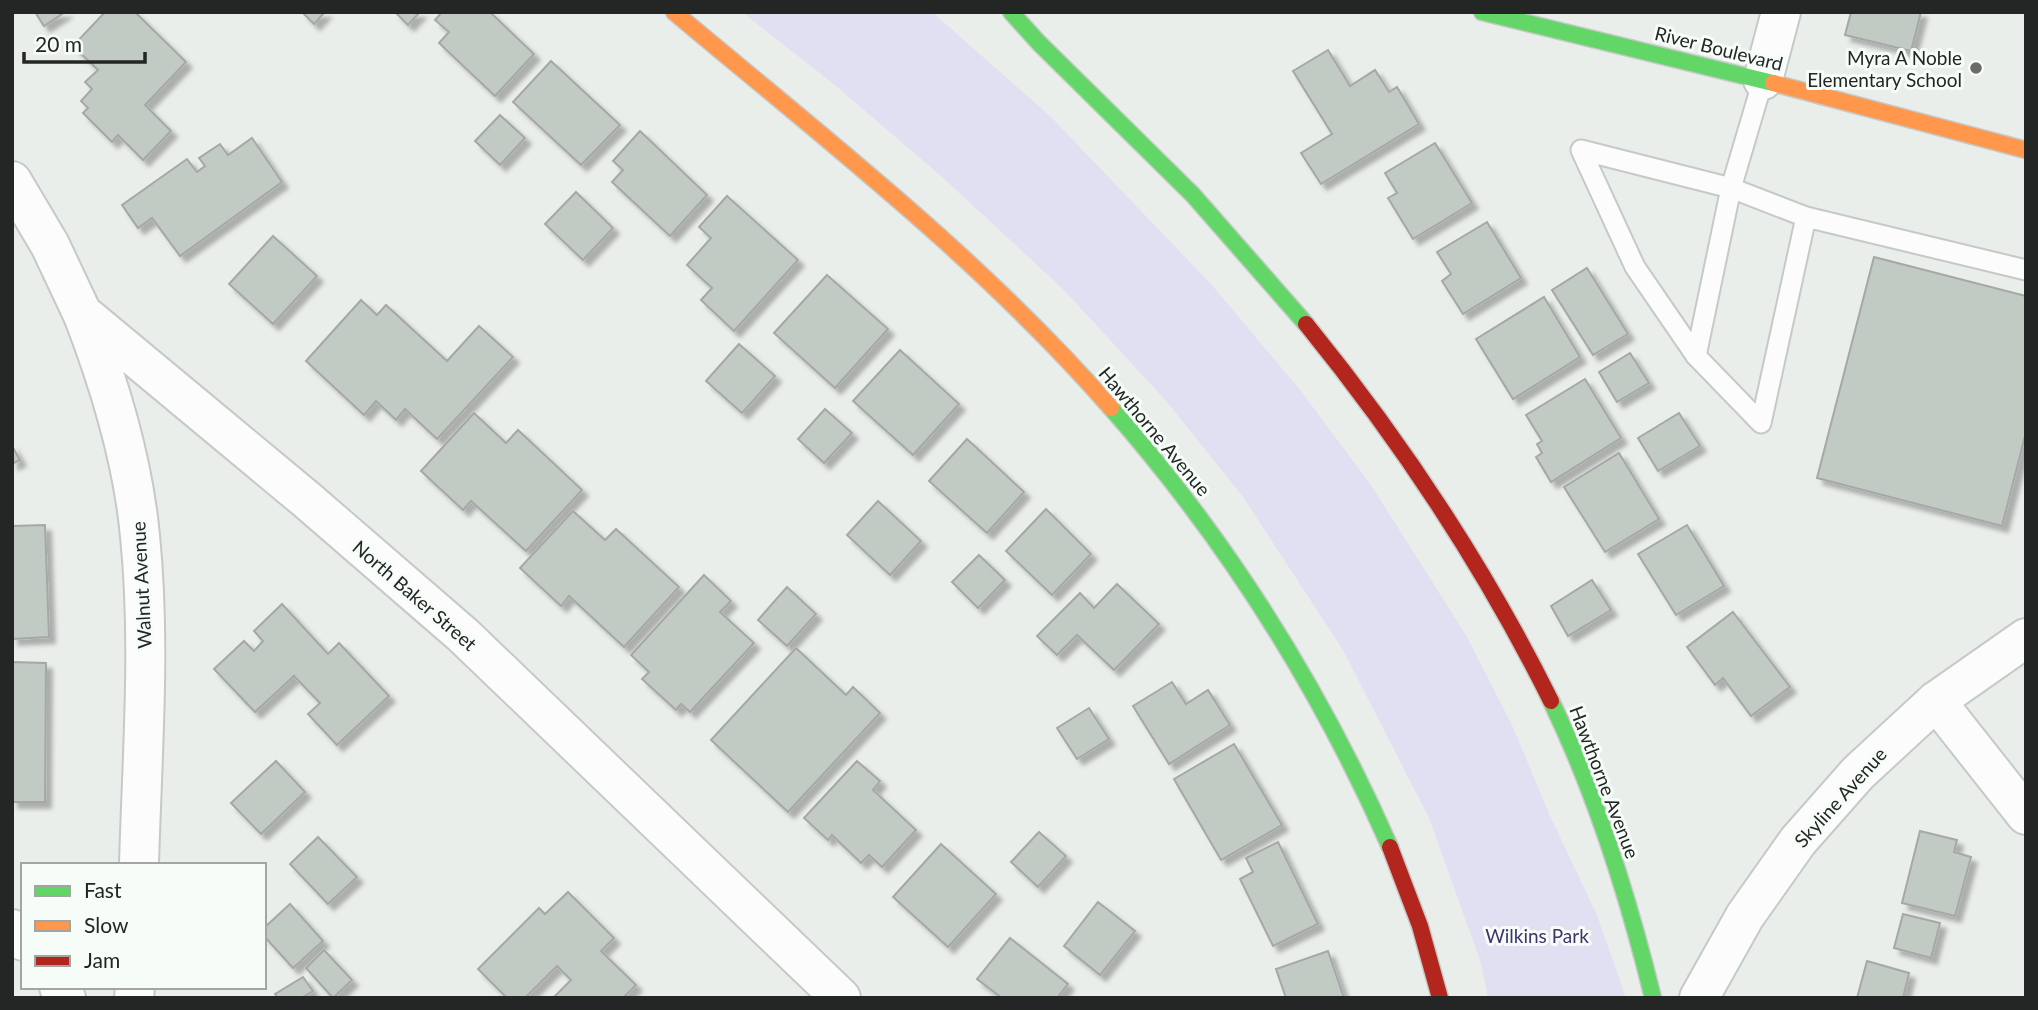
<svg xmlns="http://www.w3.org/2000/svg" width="2038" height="1010" font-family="Lato,sans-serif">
	<defs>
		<filter id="shadow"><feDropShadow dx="6" dy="6" stdDeviation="2" flood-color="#0004"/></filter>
	</defs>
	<rect width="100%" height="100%" fill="#eaeeeb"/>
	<!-- green -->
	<polygon fill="#e0e0f2" points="742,12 932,12 1050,116 1211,284 1301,391 1371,485 1466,635 1512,725 1551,818 1597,915 1626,998 1488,998 1481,963 1429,818 1343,650 1243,497 1167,402 1064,290 941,176 836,86"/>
	<!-- building -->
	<g fill="#c1cac3" stroke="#a5a8a6" stroke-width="2" filter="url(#shadow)">
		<polygon points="35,12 65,12 44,26"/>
		<polygon points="105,12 135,12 186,62 145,105 171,131 143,160 118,135 112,142 83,113 88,108 81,101 92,89 85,82 98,70 73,46"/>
		<polygon points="302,12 325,12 314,24"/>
		<polygon points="395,12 420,12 408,25"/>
		<polygon points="442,12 490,12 534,54 495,96 439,43 449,32 435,20"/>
		<polygon points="1851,12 1921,12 1911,51 1845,35"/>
		<polygon points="1328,50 1350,86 1375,70 1389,92 1397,87 1419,124 1321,184 1301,153 1332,134 1293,71"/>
		<polygon points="551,61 620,125 581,165 513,102"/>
		<polygon points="500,115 525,138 500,165 475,141"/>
		<polygon points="640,131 707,195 670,236 612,182 623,170 613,161"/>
		<polygon points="252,138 282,182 180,256 152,218 138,228 122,205 187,159 197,172 205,166 199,158 220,144 228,155"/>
		<polygon points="1435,143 1472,203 1413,239 1388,198 1397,193 1385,173"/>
		<polygon points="576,192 613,228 583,260 545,224"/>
		<polygon points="727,196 798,260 734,331 701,300 712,288 687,265 711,238 699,227"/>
		<polygon points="1487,222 1521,278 1463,314 1442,281 1451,274 1437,252"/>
		<polygon points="273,236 317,276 273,324 229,284"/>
		<polygon points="1874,257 2026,296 2026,432 2002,526 1817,478"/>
		<polygon points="1587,268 1628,334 1593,355 1552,290"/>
		<polygon points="827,275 888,329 835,388 774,333"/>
		<polygon points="1544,297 1580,357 1513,399 1476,339"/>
		<polygon points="361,300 377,315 386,305 447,361 479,326 513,357 437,439 405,409 396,420 376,401 364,415 306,361"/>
		<polygon points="739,344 775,376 742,413 706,381"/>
		<polygon points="900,350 959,404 913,455 853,401"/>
		<polygon points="1630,353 1649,383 1617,402 1599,372"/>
		<polygon points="1585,379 1621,438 1551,482 1536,457 1542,453 1537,444 1542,441 1526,415"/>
		<polygon points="825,409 852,433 824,463 798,439"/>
		<polygon points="474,413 506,443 518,430 582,490 526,551 471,501 463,510 421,471"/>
		<polygon points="1679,413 1700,446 1658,471 1638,438"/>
		<polygon points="967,439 1024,492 987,533 929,481"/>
		<polygon points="12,446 20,460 12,464"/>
		<polygon points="1619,453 1659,519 1605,552 1564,487"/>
		<polygon points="878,501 921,541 890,575 847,535"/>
		<polygon points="1046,509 1091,554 1052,595 1006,551"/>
		<polygon points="573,511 605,540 616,529 679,587 624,647 569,596 561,606 520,568"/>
		<polygon points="45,525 49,637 12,639 12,526"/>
		<polygon points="1687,525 1724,586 1676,615 1638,554"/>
		<polygon points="979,555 1005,580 978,608 952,582"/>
		<polygon points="704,575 731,601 720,612 754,643 690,712 681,704 676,710 642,679 649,672 631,655"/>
		<polygon points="1592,580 1611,610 1568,636 1551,606"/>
		<polygon points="1117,584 1159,624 1114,670 1077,635 1057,655 1037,636 1080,593 1094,608"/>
		<polygon points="787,587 816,614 787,646 758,620"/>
		<polygon points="282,604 328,654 339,643 389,696 337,745 308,714 320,703 294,676 255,712 214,669 244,641 254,651 263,641 254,631"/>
		<polygon points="1733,612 1790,687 1751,716 1723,678 1715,685 1687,647"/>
		<polygon points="796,648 846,695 853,687 880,713 788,812 711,740"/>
		<polygon points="12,662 46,663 45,802 12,802"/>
		<polygon points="1172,682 1186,704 1208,690 1230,725 1169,764 1133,706"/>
		<polygon points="1089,708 1109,739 1077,759 1057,728"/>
		<polygon points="1234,744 1282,825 1221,860 1174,779"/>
		<polygon points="276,761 305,792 261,834 231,803"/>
		<polygon points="857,761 880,781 873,790 916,830 882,867 869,855 861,863 832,835 828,840 804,818"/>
		<polygon points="1920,831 1957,840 1954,852 1971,857 1955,916 1902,903"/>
		<polygon points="1039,832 1066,856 1038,887 1011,862"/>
		<polygon points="318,837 357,877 328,904 290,864"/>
		<polygon points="1278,842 1318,924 1273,946 1240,879 1253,872 1246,858"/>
		<polygon points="941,844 996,894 948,947 893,897"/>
		<polygon points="568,892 614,938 601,951 636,985 623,998 553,998 571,980 557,966 525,998 507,998 478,969 539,908 545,914"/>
		<polygon points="1098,902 1135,931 1100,975 1064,946"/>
		<polygon points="290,904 323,941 293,968 264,936 264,928"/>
		<polygon points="1903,914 1940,923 1931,958 1894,948"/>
		<polygon points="1010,938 1068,984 1057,998 1002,998 977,979"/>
		<polygon points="324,950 352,980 333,998 306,968"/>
		<polygon points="1328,951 1344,998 1286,998 1276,969"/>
		<polygon points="1867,961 1909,973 1903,998 1857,998"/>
		<polygon points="303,977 313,991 301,998 278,998 275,994"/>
	</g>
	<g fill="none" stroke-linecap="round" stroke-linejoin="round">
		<defs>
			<g id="lane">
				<polyline points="1763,80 1731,188 1696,356 1761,423 1806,217 2026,270"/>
				<polyline points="1696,356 1635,267 1581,150 1731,188 1806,217"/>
			</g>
			<g id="street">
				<polyline points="1763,80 1781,12"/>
				<polyline points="12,181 50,245 82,313 307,500 463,635 841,998"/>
				<path d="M83,315C110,385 133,460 140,536C151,645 142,755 139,865"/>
				<polyline points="1936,701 2026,815"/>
				<polyline points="12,929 23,941"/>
				<polyline points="59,987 66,998"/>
				<polyline points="134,998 135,987"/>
				<polyline points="1699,998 1745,916 1798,841 1858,773 1936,701 2026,638"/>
			</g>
			<g id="fast">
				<polyline points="1011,12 1039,43 1193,195 1306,324"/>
				<polyline points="1482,12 1773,83"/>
				<path d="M1111,408C1226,539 1320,688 1390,847"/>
				<path d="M1551,701C1597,796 1628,896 1653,998"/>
			</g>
			<g id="slow">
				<path d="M674,12C824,138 982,260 1111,408"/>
				<polyline points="1773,83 2026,150"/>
			</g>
			<g id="jam">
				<path d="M1306,324C1401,441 1484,566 1551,701"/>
				<polyline points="1390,847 1420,926 1440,998"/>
			</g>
		</defs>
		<!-- lane casing -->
		<use href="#lane" stroke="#c6c9c7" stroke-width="23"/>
		<!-- street casing -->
		<use href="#street" stroke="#c6c9c7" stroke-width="42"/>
		<!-- fast casing -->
		<use href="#fast" stroke="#c6c9c7" stroke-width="19"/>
		<!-- slow casing -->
		<use href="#slow" stroke="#c6c9c7" stroke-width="19"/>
		<!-- jam casing -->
		<use href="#jam" stroke="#c6c9c7" stroke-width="19"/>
		<!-- lane -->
		<use href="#lane" stroke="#fcfcfc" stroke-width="19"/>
		<!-- street -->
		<use href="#street" stroke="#fcfcfc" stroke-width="38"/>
		<!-- fast -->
		<use href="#fast" stroke="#63d668" stroke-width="16"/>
		<!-- slow -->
		<use href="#slow" stroke="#ff974d" stroke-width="16"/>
		<!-- jam -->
		<use href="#jam" stroke="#b3261e" stroke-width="16"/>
	</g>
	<!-- markers -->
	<circle fill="#696c6a" stroke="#f6fcf7" stroke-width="2.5" cx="1976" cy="68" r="7"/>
	<g text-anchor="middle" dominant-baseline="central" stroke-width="6" stroke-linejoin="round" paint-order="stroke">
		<!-- street labels -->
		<g font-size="19" fill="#232624" stroke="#f6fcf7">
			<text transform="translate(1719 48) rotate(14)">River Boulevard</text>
			<text transform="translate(1155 431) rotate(50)">Hawthorne Avenue</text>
			<text transform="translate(141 585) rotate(-93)">Walnut Avenue</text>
			<text transform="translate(415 595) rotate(41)">North Baker Street</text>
			<text transform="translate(1605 782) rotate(69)">Hawthorne Avenue</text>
			<text transform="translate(1840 797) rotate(-48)">Skyline Avenue</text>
		</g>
		<!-- poi labels -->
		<g font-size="19" fill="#232624" stroke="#f6fcf7" text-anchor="end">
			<text x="1962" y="57">Myra A Noble<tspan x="1962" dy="22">Elementary School</tspan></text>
		</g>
		<!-- park labels -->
		<g font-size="19" fill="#3e356a" stroke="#f6fcf7">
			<text x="1537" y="935">Wilkins Park</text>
		</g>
	</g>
	<!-- border -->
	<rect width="2038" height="1010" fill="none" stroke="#232624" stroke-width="28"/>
	<!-- legend -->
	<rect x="21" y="863" width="245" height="126" fill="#f6fcf7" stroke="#a2a6a3" stroke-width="2"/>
	<rect x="35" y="886" width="35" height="10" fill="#63d668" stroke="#a2a6a3" stroke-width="2"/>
	<text x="84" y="898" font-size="21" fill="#232624">Fast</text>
	<rect x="35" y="921" width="35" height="10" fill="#ff974d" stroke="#a2a6a3" stroke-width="2"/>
	<text x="84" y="933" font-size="21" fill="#232624">Slow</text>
	<rect x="35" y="956" width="35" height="10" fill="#b3261e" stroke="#a2a6a3" stroke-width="2"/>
	<text x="84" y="968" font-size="21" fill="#232624">Jam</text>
	<!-- scale -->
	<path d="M24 52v10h121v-10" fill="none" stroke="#232624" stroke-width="3.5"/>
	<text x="35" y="52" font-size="21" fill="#232624" stroke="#f6fcf7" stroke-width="5" paint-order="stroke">20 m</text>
</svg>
